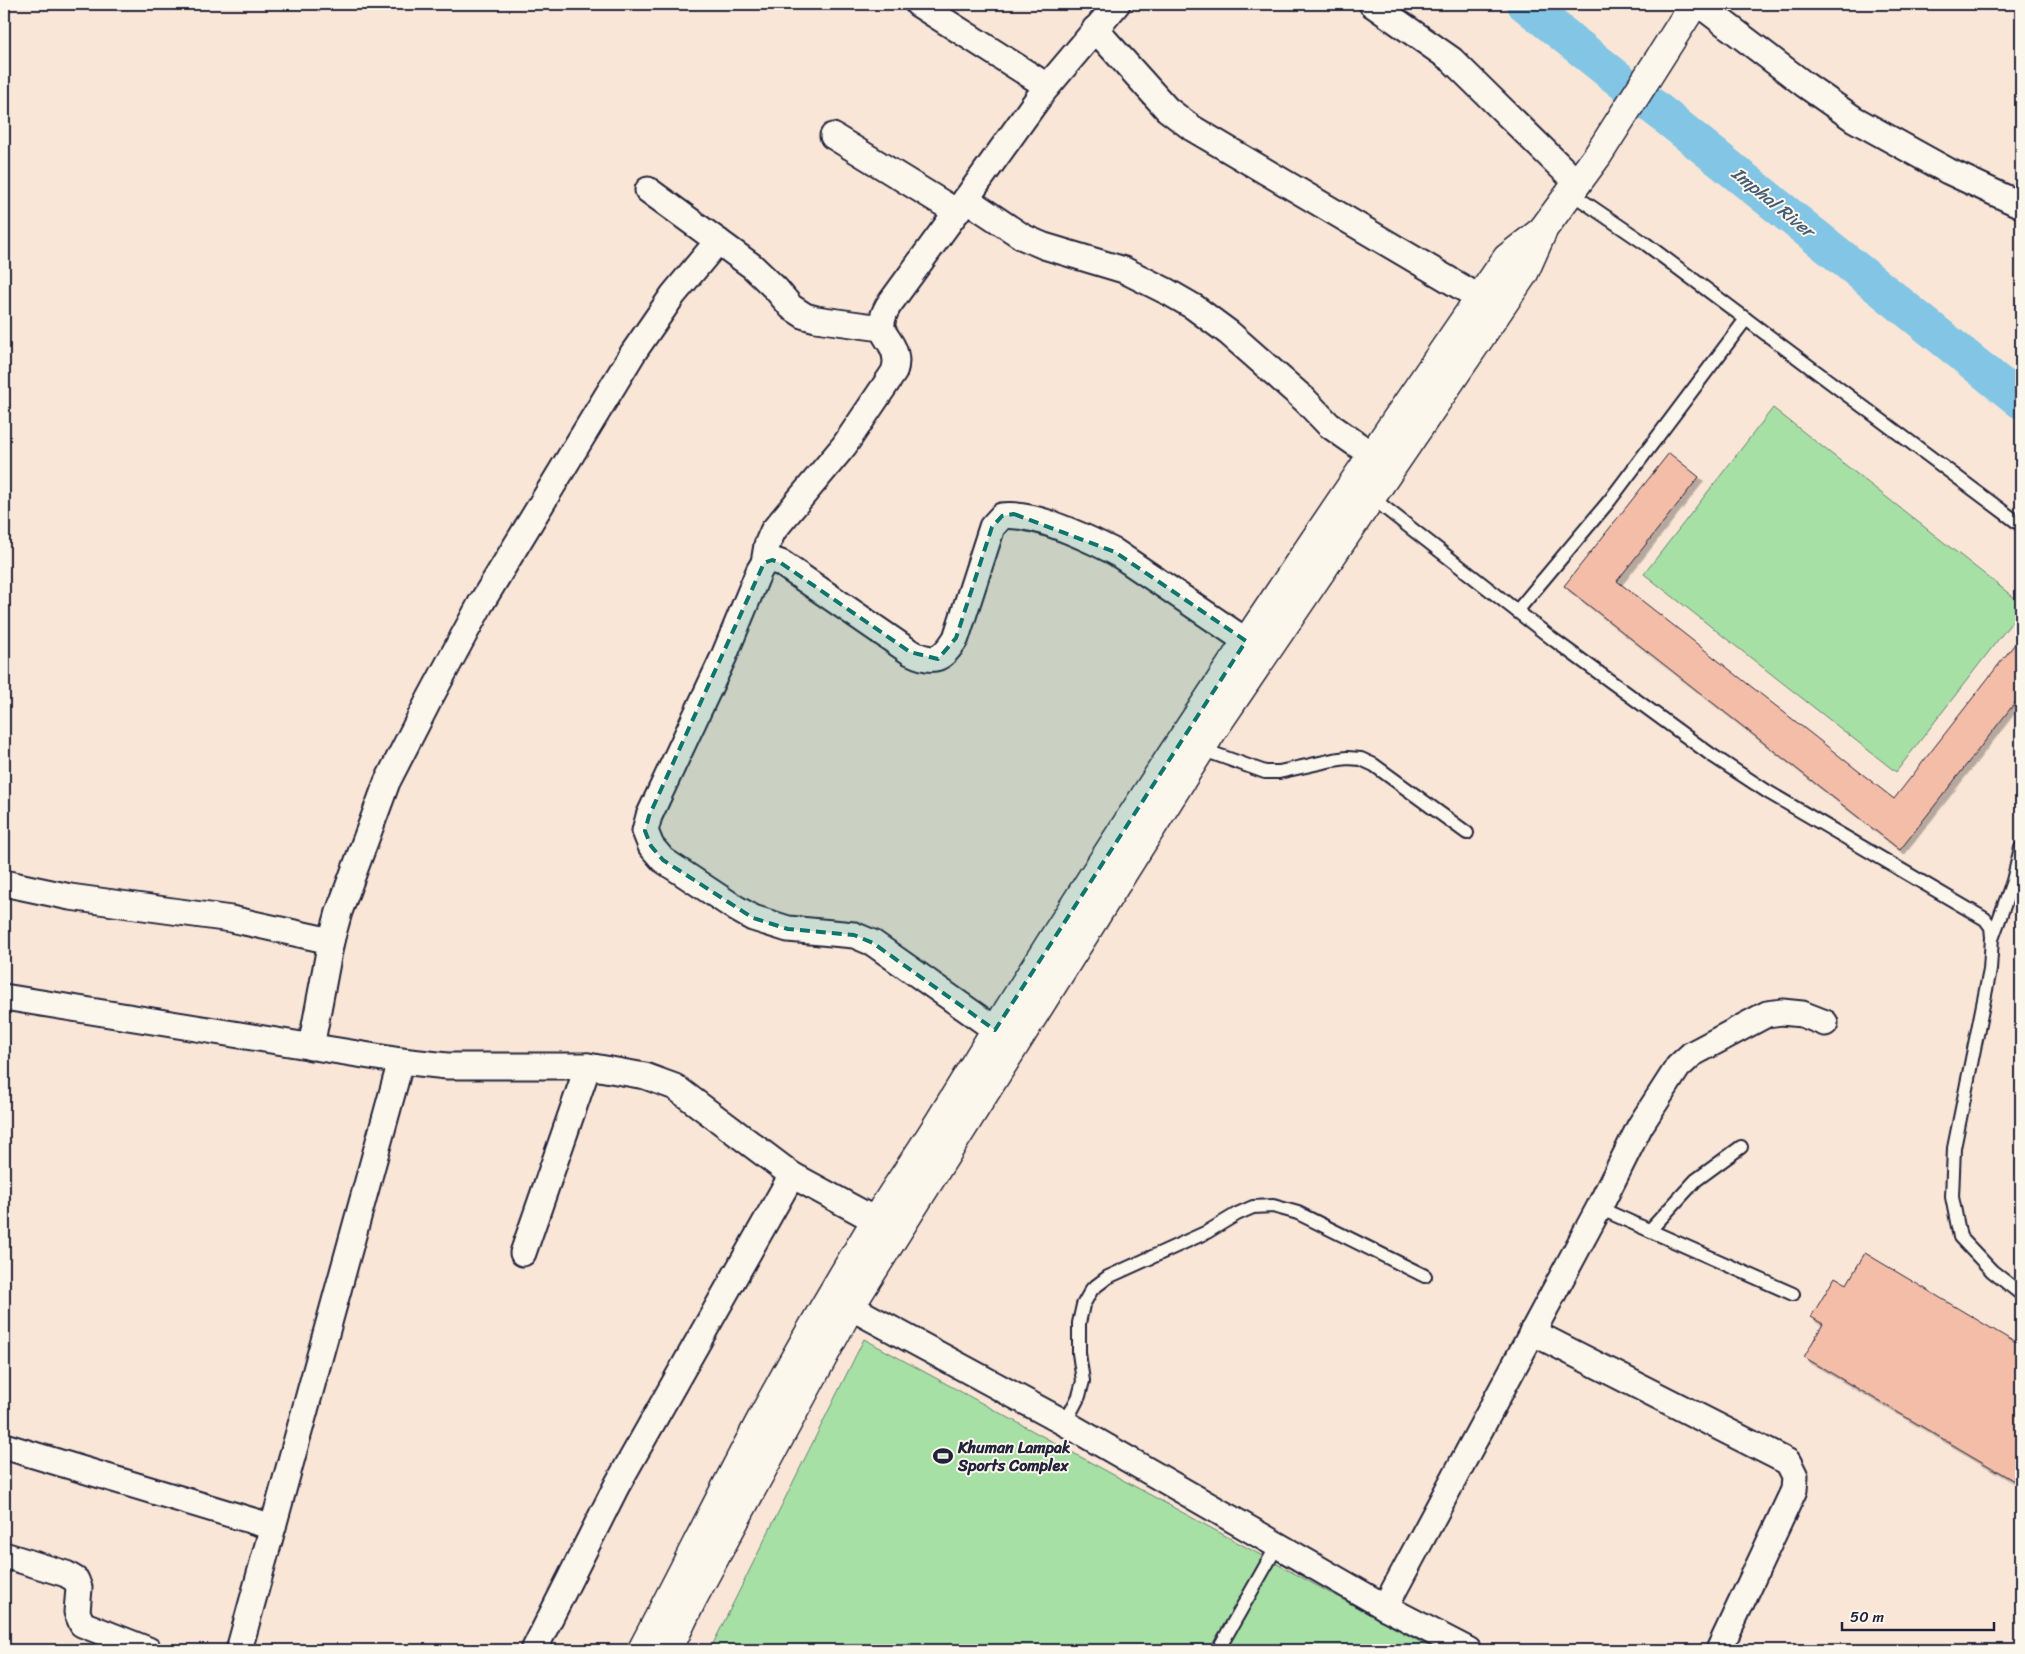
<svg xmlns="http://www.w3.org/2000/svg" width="2025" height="1654" font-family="Sriracha,sans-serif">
	<defs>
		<filter id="shadow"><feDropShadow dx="4.5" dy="4.5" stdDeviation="0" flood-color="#0004"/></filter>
	</defs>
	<rect width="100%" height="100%" fill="#f9e6d7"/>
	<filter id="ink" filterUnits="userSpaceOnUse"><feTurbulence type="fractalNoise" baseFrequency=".02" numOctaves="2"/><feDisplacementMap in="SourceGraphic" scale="10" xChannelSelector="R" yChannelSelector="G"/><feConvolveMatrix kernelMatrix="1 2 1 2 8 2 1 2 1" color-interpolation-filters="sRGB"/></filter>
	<g filter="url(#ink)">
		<!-- green -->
		<g fill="#a6e0a5" stroke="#648170">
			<polygon points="1773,408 2021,603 2021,610 1896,772 1644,574"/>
			<polygon points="864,1339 1435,1650 710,1650"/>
		</g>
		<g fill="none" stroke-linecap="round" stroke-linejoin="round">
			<!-- river -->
			<polyline stroke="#83c5e4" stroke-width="36" points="1525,4 2021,401"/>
		</g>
		<!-- building -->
		<g fill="#f4bda7" stroke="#22223b" filter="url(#shadow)">
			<polygon points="1669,453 1699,477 1617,581 1894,799 2021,636 2021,695 1900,850 1564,586"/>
			<polygon points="1865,1253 2021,1346 2021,1485 1804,1357 1823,1324 1811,1317 1835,1277 1847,1284"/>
		</g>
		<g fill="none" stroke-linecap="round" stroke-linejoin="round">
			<defs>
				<g id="service">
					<polyline points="1571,193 1646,244 2021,525"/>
					<polyline points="1371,497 1554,640 1710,754 1768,792 1985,919 1991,927 1992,937 1990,970 1954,1148 1952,1197 1960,1237 1992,1271 2021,1294"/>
					<polyline points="1517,611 1610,500 1746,319"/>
					<polyline points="1201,749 1265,772 1279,772 1333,760 1347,758 1361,759 1374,765 1467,833"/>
					<polyline points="1992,939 2013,881 2021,848"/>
					<polyline points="1599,1208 1793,1294"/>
					<polyline points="1650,1230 1696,1180 1741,1147"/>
					<polyline points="1065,1423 1079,1396 1083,1381 1079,1353 1079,1323 1083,1305 1092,1289 1108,1277 1207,1232 1237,1214 1253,1207 1273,1206 1298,1213 1425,1276"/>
					<polyline points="1218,1650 1277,1546"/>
				</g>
				<g id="minor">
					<polyline points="918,4 1047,86"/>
					<polyline points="1372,4 1452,60 1578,184"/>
					<polyline points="1699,4 1804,84 1854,119 1948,171 2021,205"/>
					<polyline points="1095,29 1167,109 1192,128 1480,298"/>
					<polyline points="833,136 957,212"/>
					<polyline points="648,190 752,266 776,289 791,307 805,316 816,319 881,328"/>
					<polyline points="966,199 1023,237 1044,246 1124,270 1168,292 1194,307 1229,333 1305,400 1329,425 1372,455"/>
					<path d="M764,563L767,545L773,531L844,446L894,372C895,369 896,364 896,361C895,335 871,337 888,306L966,199L1042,93L1117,4"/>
					<polyline points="4,883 70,897 231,919 331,941"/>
					<polyline points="4,997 401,1061 447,1066 588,1066 645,1076 675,1087 792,1175 875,1220 893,1233"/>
					<path d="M1013,1042L873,943L854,935L788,929L753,918L737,909L663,860L651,846L645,831L649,816L724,656L759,571L764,563L772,560L781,563L910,652C934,664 942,660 956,638L992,527L1002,516C1034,512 1087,538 1115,552L1246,641"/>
					<polyline points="311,1047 331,941 339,912 387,782 429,700 480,605 633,353 673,295 718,241"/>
					<polyline points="523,1253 588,1066"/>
					<polyline points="832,1297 1065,1423 1385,1607 1468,1650"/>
					<polyline points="1532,1332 1788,1462 1795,1476 1794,1490 1719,1650"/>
					<polyline points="4,1446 273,1527"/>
					<polyline points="4,1555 66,1574 76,1580 79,1588 77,1612 82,1624 148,1650"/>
					<polyline points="1385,1607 1599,1208 1640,1126 1678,1067 1692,1054 1767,1014 1782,1012 1802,1014 1825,1023"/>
					<polyline points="239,1650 401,1061"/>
					<polyline points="534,1650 617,1485 792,1175"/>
				</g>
				<g id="secondary">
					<path d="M642,1650C683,1572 722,1493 763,1416C797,1353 833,1291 870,1230C892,1192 918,1157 941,1119C1120,825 1312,541 1507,258L1539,233"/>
					<polyline points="668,1650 693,1598 850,1307 1213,730 1524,273 1544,228 1598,155 1694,4"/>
				</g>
			</defs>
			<!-- service casing -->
			<use href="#service" stroke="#22223b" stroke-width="16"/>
			<!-- minor casing -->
			<use href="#minor" stroke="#22223b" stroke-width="29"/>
			<!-- secondary casing -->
			<use href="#secondary" stroke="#22223b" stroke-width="31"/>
			<!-- service -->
			<use href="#service" stroke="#fbf7ec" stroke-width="12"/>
			<!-- minor -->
			<use href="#minor" stroke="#fbf7ec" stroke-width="25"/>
			<!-- secondary -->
			<use href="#secondary" stroke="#fbf7ec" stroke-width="28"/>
		</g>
	</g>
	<!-- marked area -->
	<path fill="#0f766e" fill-opacity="0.2" stroke="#0f766e" stroke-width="4" stroke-dasharray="10 6" stroke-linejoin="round" d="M1014,514L1115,552L1246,641L995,1030L873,943L854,935L788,929L753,918L663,860L651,846L645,831L649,816L764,563L772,560L781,563L910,652L938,659L956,638L992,527L1002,516Z"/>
	<!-- icons -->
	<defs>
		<symbol id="stadium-bare" viewBox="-9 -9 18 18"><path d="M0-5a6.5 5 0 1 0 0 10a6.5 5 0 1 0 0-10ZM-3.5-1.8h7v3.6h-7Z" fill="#22223b" stroke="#fbf7ec" stroke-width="2.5" paint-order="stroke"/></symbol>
	</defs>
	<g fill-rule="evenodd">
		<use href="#stadium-bare" x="929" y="1442" width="28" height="28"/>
	</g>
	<g text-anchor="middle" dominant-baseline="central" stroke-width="4" stroke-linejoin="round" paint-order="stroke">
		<!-- poi labels -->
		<g font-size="16" font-weight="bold" fill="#22223b" stroke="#fbf7ec" text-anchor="start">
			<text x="958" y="1447">Khuman Lampak<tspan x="958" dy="18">Sports Complex</tspan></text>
		</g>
		<!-- water labels -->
		<g font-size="18" font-style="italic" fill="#445b76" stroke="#fbf7ec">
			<text transform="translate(1773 202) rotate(39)">Imphal River</text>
		</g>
	</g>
	<!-- margin -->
	<rect width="2025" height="1654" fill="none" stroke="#fbf7ec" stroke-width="20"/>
	<rect x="10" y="10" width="2005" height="1634" fill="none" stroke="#22223b" stroke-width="2" filter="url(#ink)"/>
	<!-- scale -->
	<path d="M1842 1622v8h152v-8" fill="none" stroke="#22223b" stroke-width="2.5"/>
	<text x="1850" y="1622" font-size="15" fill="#22223b" stroke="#fbf7ec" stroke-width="4" paint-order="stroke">50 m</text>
</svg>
